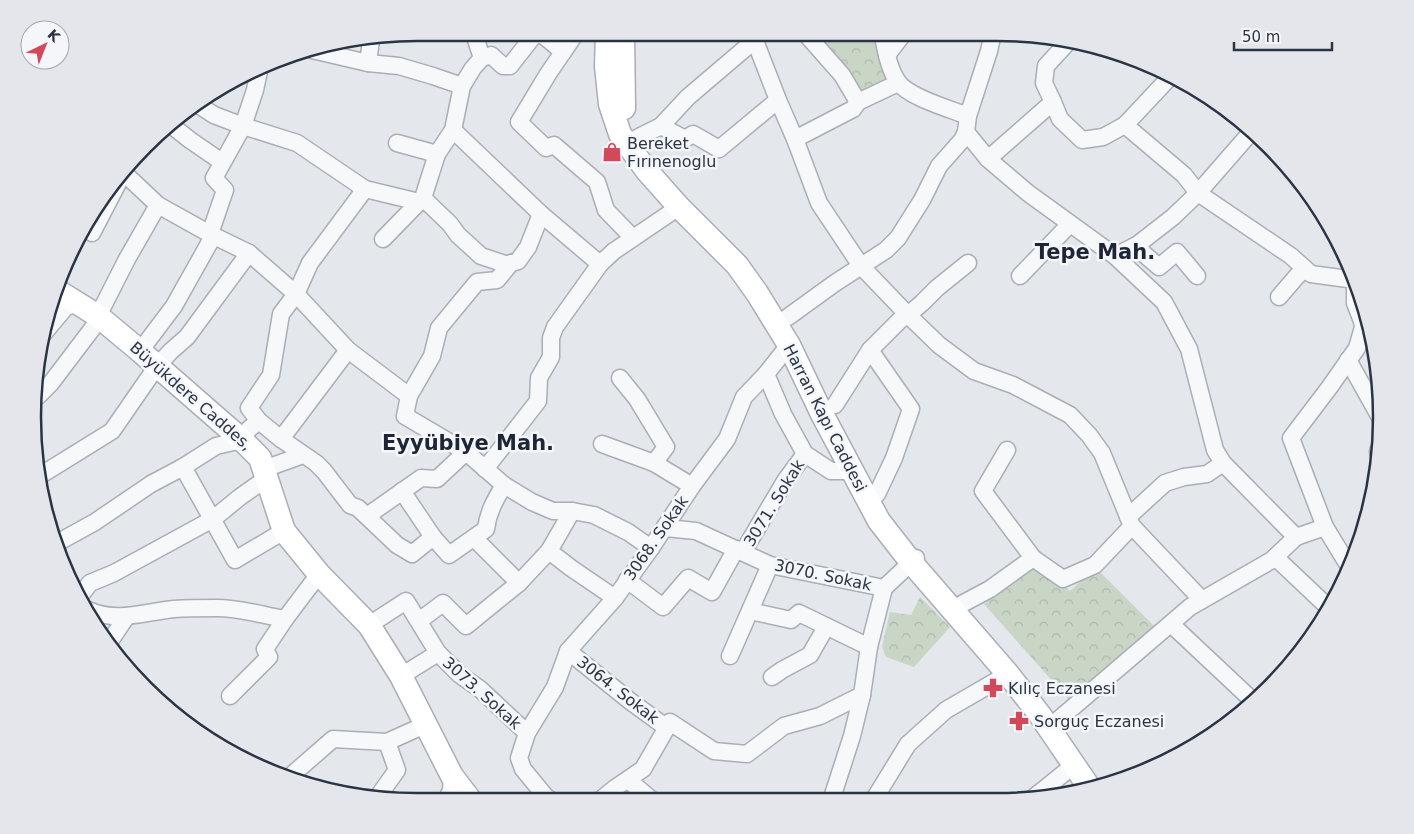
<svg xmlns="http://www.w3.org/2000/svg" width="1414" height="834" font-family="'DejaVu Sans',sans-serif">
	<defs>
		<pattern id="forest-crowns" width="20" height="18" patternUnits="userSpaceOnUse" patternTransform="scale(1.25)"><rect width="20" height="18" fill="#c9d6c5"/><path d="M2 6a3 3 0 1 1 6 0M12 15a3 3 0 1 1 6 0" fill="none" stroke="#adb8ab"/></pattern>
	</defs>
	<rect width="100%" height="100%" fill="#e4e7ec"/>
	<!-- forest -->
	<g fill="url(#forest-crowns)">
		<polygon points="809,33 877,33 889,80 860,96"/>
		<polygon points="1038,563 1070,591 1091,572 1100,572 1156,628 1070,701 984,604"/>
		<polygon points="920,597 950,627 914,667 886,657 882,647 890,612 911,615"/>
	</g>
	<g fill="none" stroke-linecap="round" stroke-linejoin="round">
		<defs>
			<g id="street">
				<polyline points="476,33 476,40 482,58"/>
				<polyline points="576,33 548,74 519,122 546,148 554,145 597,182 606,210 633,238"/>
				<polyline points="752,33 778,100 795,139 819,203 861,266 908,315 939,345 974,371 1013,385 1070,415 1089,435 1102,453 1132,526 1202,600"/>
				<polyline points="805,33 842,75 858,102"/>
				<path d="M882,33C886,49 888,68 898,82C908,97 950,109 968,116"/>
				<polyline points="312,50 368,63 399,66 433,76 462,86"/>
				<polyline points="887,55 904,33"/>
				<polyline points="368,63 371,40"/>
				<polyline points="1053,102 1044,83 1046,66 1068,42"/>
				<polyline points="197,104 214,115 243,126 297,143 365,189 419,202"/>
				<polyline points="171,125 190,140 222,162"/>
				<polyline points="1125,125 1170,77"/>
				<polyline points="661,126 688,97 755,40"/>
				<polyline points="453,130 541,214 600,264"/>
				<polyline points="966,132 988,159 1028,193 1115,256 1164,302 1189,349 1215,450 1223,463 1296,537 1325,527"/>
				<polyline points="637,138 661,126 685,139 693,134 719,149 778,100"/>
				<polyline points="795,139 853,109 858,102 898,83"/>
				<polyline points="397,143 437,154"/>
				<polyline points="988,159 1053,102 1060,119 1082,140 1103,137 1125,125 1184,175 1198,193 1291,256 1311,274 1355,280"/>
				<polyline points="125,174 158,205 210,234 249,253 296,294 348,350 409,396"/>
				<polyline points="365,189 310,263 296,294 281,314 271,375 249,408 259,421 281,439 316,463 324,471 350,505 358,508 397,545 412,554 433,537"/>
				<polyline points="423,198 450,224 458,235 481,256 508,265"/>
				<polyline points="541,214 528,247 518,261 511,263 497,280 477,282 439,328 432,356 409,396 405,416 466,452 504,485 532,502 553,511 572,511 594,515 628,532 651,548"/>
				<polyline points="92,233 119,181"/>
				<polyline points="383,239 423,198 437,154 453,130 462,86 473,68 482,58 491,55 503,66 510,66 535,34 544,36 563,52"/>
				<polyline points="1137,245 1144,254 1159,267 1177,252 1197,276"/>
				<polyline points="1115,256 1137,245 1173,217 1198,193 1252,131"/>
				<polyline points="1020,276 1070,224"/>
				<polyline points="1279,297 1297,276 1305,269"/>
				<polyline points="788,317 835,283 886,250 898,238 922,200 939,166 962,140 966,132 968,116 989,51 993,33"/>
				<polyline points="44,333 65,308 75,303"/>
				<polyline points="870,350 911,409 894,458 877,494"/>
				<polyline points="140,351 174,306 211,240 210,234 225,190 214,178 243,126 255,90 259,71"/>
				<polyline points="1348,360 1381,419"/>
				<polyline points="766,374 783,414 805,454 831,471 852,471"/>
				<polyline points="620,378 637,399 666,447 654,463"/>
				<polyline points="38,396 51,383 95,325 98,316 127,259 158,205"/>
				<polyline points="835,405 870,350 900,320 908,315 922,303 937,288 968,263"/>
				<polyline points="281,439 348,350"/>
				<polyline points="602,444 654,463 692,486"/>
				<polyline points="1007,450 983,491 1033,558"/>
				<polyline points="1378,452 1378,451"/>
				<polyline points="183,467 235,560 284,531"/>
				<polyline points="264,469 303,455"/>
				<polyline points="485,469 538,401 539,378 551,357 551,338 555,327 600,264 614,251 679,207"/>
				<polyline points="41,475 112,431 157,366 171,351 187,337 249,253"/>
				<path d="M402,491L433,537L449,555L486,529C488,512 495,500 504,485"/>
				<polyline points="367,516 421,478 437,479 466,452"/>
				<polyline points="1128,517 1165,483 1184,477 1207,474 1223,463"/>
				<polyline points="665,528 696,531 770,565 884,588 916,558"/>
				<polyline points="474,538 519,583"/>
				<polyline points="57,543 95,522 151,484 183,467 216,446 242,440 249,429 259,421"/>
				<polyline points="549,551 571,568 615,598"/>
				<polyline points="743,552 785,481 805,454"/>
				<polyline points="1275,557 1329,608"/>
				<polyline points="1350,568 1325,527 1291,438 1329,388 1357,348 1363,327 1362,321 1355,303 1355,280"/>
				<polyline points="627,580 663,607 688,578 712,592 736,549"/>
				<polyline points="80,596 90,583 114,573 213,519 240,497 267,478"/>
				<polyline points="960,605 990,589 1033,558 1063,579 1095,565 1132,526"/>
				<path d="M88,610C117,623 144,612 174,609C188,608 203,608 217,608C239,608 262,615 285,619L319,574"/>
				<polyline points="750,611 791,620 799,613 869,647"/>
				<polyline points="419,621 443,603 466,626 519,583 549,551 572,511"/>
				<polyline points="1171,624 1253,701"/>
				<polyline points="369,625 406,601 438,653 460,675 480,689 527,733"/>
				<polyline points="108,644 127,616"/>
				<polyline points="568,651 630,701 667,728"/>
				<polyline points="730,656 770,565"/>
				<polyline points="401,676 438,653"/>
				<polyline points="772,677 782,670 810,655 826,627"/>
				<polyline points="230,696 269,657 265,649 285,619"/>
				<polyline points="1058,720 1190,607 1272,560 1296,537"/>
				<polyline points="290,779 294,773 333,739 387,742 427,724"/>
				<polyline points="628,780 653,801"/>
				<polyline points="377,798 397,770 387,742"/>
				<polyline points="1032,799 1074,765"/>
				<polyline points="446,801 451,790 452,776"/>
				<polyline points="552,801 546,797 523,769 519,758 527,733 555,687 568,651 615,598 651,548 692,486 727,439 744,397 766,374 789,345"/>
				<polyline points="599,801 615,788 643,769 670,722 714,751 747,754 784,726 820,716 862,695 869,647 884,588"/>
				<polyline points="831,801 852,736 862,695"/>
				<polyline points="873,801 908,744 946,710 1008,674"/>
			</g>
			<g id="secondary">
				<polyline points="607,33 606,66 610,104 620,134 647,171 679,207 737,265 757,293 789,345 822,414 879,521 911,562 1008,674 1040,715 1089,787"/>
				<polyline points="623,33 624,108"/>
				<polyline points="58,291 98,316 140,351 242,440 260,458 284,531 319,574 369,625 401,676 452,776 471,801"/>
			</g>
		</defs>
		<!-- street casing -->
		<use href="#street" stroke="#a9aeb7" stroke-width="19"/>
		<!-- secondary casing -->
		<use href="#secondary" stroke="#a9aeb7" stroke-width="25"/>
		<!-- street -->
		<use href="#street" stroke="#f7f8fa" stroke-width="16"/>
		<!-- secondary -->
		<use href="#secondary" stroke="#fff" stroke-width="22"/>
	</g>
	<!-- icons -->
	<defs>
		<symbol id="shop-bare" viewBox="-9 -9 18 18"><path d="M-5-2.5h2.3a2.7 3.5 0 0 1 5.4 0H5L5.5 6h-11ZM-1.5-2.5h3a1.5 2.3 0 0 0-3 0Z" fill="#d1495b" stroke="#f4f6f9" stroke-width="2.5" paint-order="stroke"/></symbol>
		<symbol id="pharmacy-bare" viewBox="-9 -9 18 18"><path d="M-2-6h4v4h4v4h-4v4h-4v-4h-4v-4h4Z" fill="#d1495b" stroke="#f4f6f9" stroke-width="2.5" paint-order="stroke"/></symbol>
	</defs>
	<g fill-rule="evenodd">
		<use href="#shop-bare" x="598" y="138" width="28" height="28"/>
		<use href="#pharmacy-bare" x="979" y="674" width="28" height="28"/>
		<use href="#pharmacy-bare" x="1005" y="707" width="28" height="28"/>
	</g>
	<g text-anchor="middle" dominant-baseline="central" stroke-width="5" stroke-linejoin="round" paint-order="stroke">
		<!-- poi labels -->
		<g font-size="16" fill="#2b3445" stroke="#f4f6f9" text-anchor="start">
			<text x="627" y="143">Bereket<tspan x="627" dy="18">Fırınenoglu</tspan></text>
			<text x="1008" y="688">Kılıç Eczanesi</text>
			<text x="1034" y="721">Sorguç Eczanesi</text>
		</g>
		<!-- street labels -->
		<g font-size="16" fill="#2b3445" stroke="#f4f6f9">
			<text transform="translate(191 396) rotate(41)">Büyükdere Caddes,</text>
			<text transform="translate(825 418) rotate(63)">Harran Kapı Caddesi</text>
			<text transform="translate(774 503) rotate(-58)">3071. Sokak</text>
			<text transform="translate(656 538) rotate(-55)">3068. Sokak</text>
			<text transform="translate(823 575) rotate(12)">3070. Sokak</text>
			<text transform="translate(618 690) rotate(38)">3064. Sokak</text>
			<text transform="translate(482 693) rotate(42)">3073. Sokak</text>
		</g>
		<!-- district labels -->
		<g font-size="21" font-weight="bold" fill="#1d2536" stroke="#f4f6f9">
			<text x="1095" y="252">Tepe Mah.</text>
			<text x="468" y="443">Eyyübiye Mah.</text>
		</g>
	</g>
	<!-- crop -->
	<path d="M0 0H1414V834H0ZM417 41H997A376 376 0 0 1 1373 417V417A376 376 0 0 1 997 793H417A376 376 0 0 1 41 417V417A376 376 0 0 1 417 41Z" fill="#e4e6eb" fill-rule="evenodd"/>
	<path fill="none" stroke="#2b3445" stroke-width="2.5" d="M417 41H997A376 376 0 0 1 1373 417V417A376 376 0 0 1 997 793H417A376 376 0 0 1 41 417V417A376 376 0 0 1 417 41Z"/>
	<!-- north arrow -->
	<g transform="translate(45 45) rotate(43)"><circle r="24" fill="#f4f6f9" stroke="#a4a8b1"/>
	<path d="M0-4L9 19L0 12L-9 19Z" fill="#d1495b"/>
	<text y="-8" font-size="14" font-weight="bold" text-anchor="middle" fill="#2b3445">K</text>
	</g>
	<!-- scale -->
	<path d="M1234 42v8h98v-8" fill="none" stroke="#2b3445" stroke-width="2.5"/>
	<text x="1242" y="42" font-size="15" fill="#2b3445" stroke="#f4f6f9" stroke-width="4" paint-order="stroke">50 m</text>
</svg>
